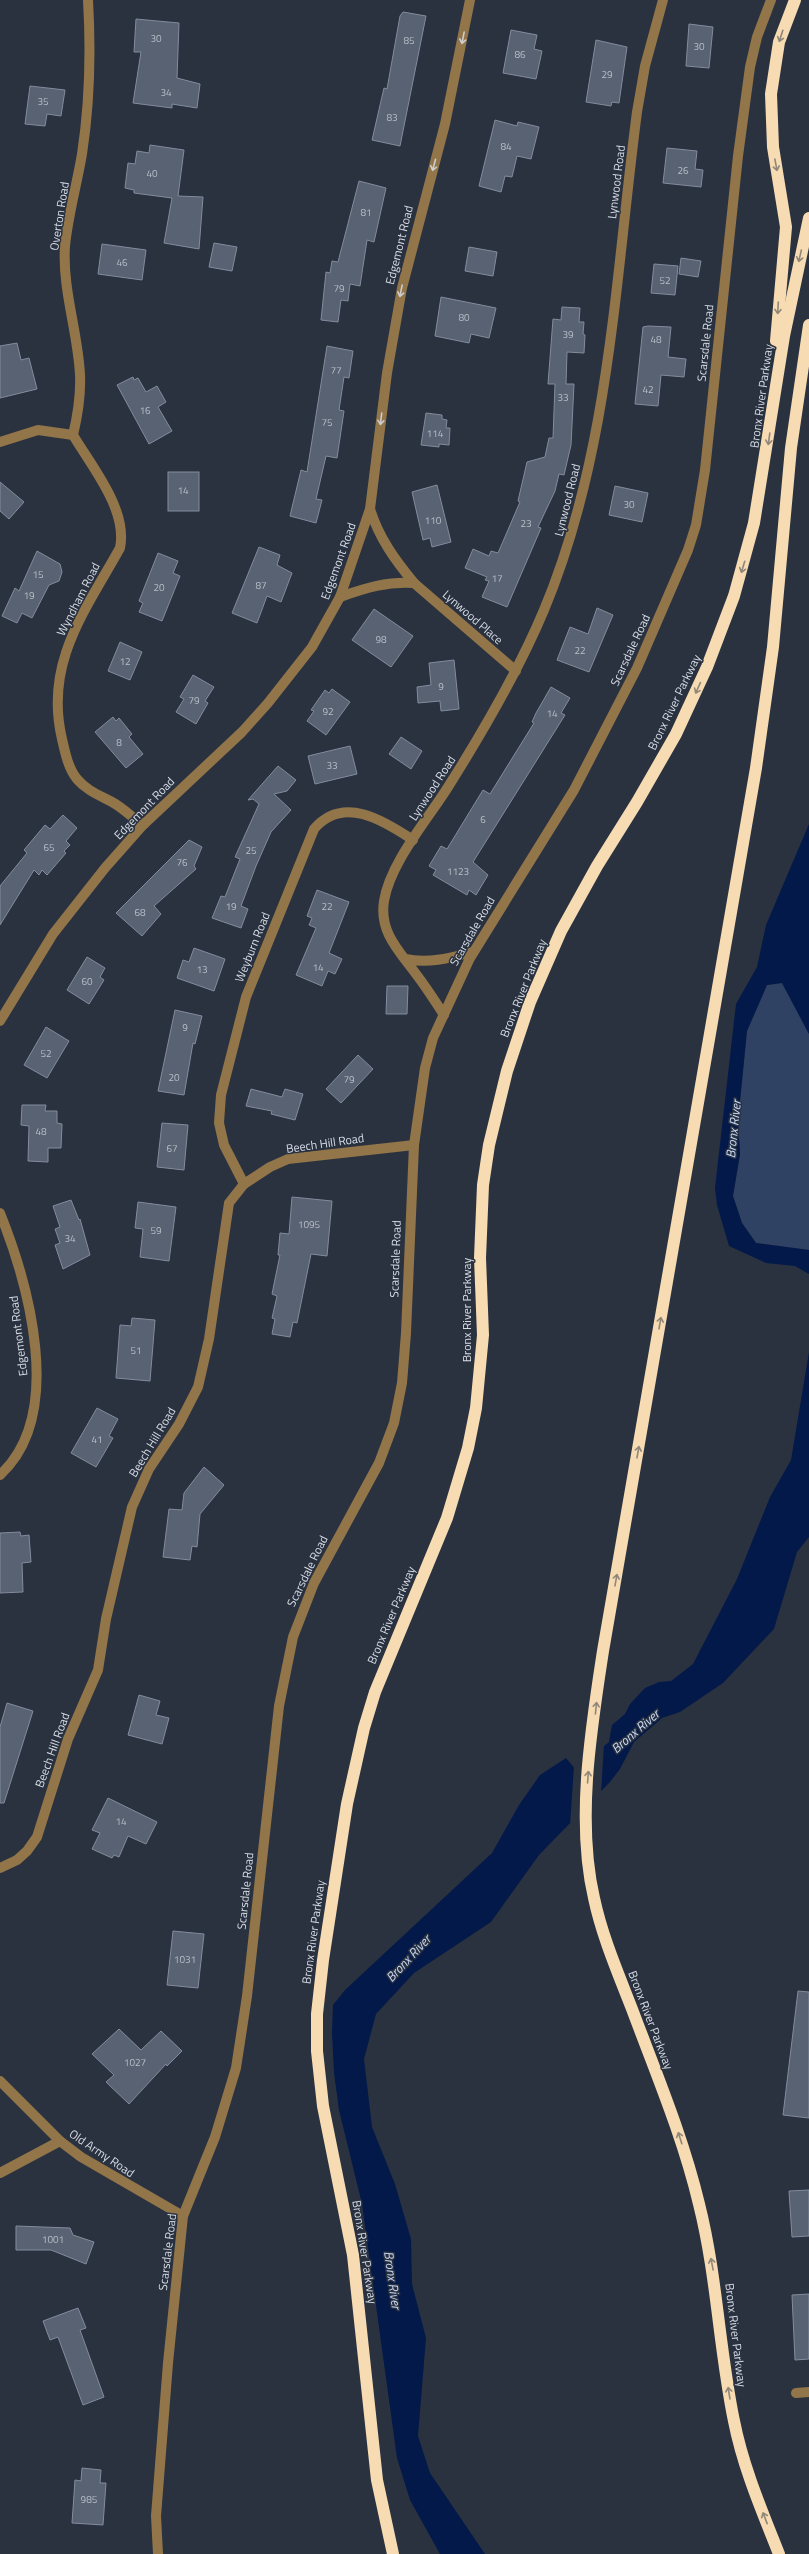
<svg xmlns="http://www.w3.org/2000/svg" width="809" height="2554" font-family="'Titillium Web',sans-serif">
	<rect width="100%" height="100%" fill="#2a3240"/>
	<!-- green -->
	<polygon fill="#304263" points="782,983 809,1034 809,1250 756,1243 742,1223 733,1196 740,1154 738,1121 747,1031 767,985"/>
	<!-- water -->
	<g fill="#03194a">
		<polygon points="809,824 809,1034 782,983 767,985 747,1031 738,1121 740,1154 733,1196 742,1223 756,1243 809,1250 809,1274 795,1266 766,1263 729,1246 717,1205 715,1188 736,1004 757,967 766,925"/>
		<polygon points="809,1352 809,1537 797,1552 774,1629 723,1683 680,1712 662,1718 634,1742 620,1769 610,1782 539,1855 491,1922 414,1973 376,2014 364,2059 372,2127 395,2184 411,2239 412,2284 426,2338 418,2436 430,2473 485,2554 440,2554 410,2500 397,2458 362,2204 339,2110 334,2073 332,2033 333,2005 345,1990 492,1853 519,1805 540,1775 566,1758 576,1770 609,1742 612,1725 625,1714 630,1704 645,1688 659,1682 671,1681 693,1664 737,1579 770,1497 791,1460"/>
	</g>
	<!-- pier -->
	<polygon fill="#2a3240" points="604,1744 601,1794 570,1825 574,1766 576,1767"/>
	<!-- building -->
	<g fill="#596272" stroke="#828c9d">
		<polygon points="403,12 426,16 400,146 372,140 384,88 387,89 400,16"/>
		<polygon points="136,19 179,23 177,78 200,84 197,108 172,104 172,108 133,103 141,52 134,52"/>
		<polygon points="689,24 713,27 709,68 686,66"/>
		<polygon points="511,30 537,35 534,49 542,51 536,79 503,73"/>
		<polygon points="596,40 627,47 619,103 612,102 611,106 586,102"/>
		<polygon points="30,86 65,90 61,116 47,114 45,126 25,124"/>
		<polygon points="495,120 517,126 518,122 539,127 531,159 517,156 512,177 505,176 501,192 479,186"/>
		<polygon points="150,145 184,150 178,196 203,197 199,249 164,243 172,198 134,193 134,190 125,188 128,163 135,164 137,151 149,153"/>
		<polygon points="667,148 697,151 695,169 703,170 701,187 663,183"/>
		<polygon points="359,181 386,188 374,242 367,240 360,286 350,284 348,301 341,300 338,322 321,320 326,272 330,273 332,261 338,262"/>
		<polygon points="214,243 237,247 232,271 209,267"/>
		<polygon points="102,244 146,250 142,280 98,274"/>
		<polygon points="469,247 497,252 493,276 465,271"/>
		<polygon points="681,258 701,261 698,277 679,274"/>
		<polygon points="654,264 678,266 675,295 651,293"/>
		<polygon points="441,297 496,308 489,338 471,334 469,343 435,336"/>
		<polygon points="562,307 580,308 579,322 584,322 583,334 585,335 584,353 567,352 566,384 574,384 571,445 564,475 559,474 555,491 538,527 541,528 507,607 482,597 489,581 485,580 487,577 465,568 473,549 489,556 491,551 498,553 520,502 518,501 527,462 545,457 549,438 553,438 555,384 548,384 553,319 561,320"/>
		<polygon points="648,326 671,327 668,357 686,359 684,377 661,375 658,406 635,404 643,327"/>
		<polygon points="17,343 21,360 29,358 37,389 0,398 0,346"/>
		<polygon points="327,346 353,351 349,378 344,377 339,410 344,411 337,458 326,456 316,499 322,500 316,523 290,516 301,470 307,472"/>
		<polygon points="133,377 134,380 138,378 146,392 157,386 166,402 158,407 172,431 149,444 117,385"/>
		<polygon points="426,413 442,415 442,419 447,420 446,428 450,428 449,445 439,444 439,447 421,445"/>
		<rect x="168" y="472" width="31" height="39"/>
		<polygon points="0,482 24,502 9,519 0,511"/>
		<polygon points="437,485 451,542 432,547 430,538 423,540 412,492"/>
		<polygon points="615,486 648,493 642,522 609,515"/>
		<polygon points="259,547 280,555 277,565 292,573 281,602 267,596 257,623 232,613"/>
		<polygon points="37,551 60,564 62,572 59,581 49,585 32,618 22,613 17,623 2,616 15,588 19,591"/>
		<polygon points="158,553 178,561 173,573 180,576 162,621 139,612 143,603 139,601"/>
		<polygon points="597,608 613,615 589,672 557,660 570,627 588,634"/>
		<polygon points="374,609 413,636 391,667 352,640"/>
		<polygon points="120,642 142,652 130,680 108,671"/>
		<polygon points="454,660 459,709 441,711 440,701 418,703 417,687 431,685 429,663"/>
		<polygon points="193,675 214,687 205,701 208,703 196,724 176,712 184,699 180,697"/>
		<polygon points="551,687 570,698 561,713 565,715 473,862 488,875 476,895 469,890 467,895 433,875 436,870 429,866 441,846 447,849 483,790 490,794 534,723 532,722 536,713"/>
		<polygon points="332,689 350,702 326,735 307,721 314,711 311,710 325,690 329,693"/>
		<polygon points="113,717 116,721 119,718 132,734 129,737 143,754 126,768 95,732"/>
		<polygon points="401,737 422,751 411,769 389,754"/>
		<polygon points="350,746 357,774 315,784 308,756"/>
		<polygon points="278,766 296,780 287,791 274,794 291,810 271,832 256,866 241,906 248,909 241,928 212,918 221,896 225,897 240,859 235,857 259,804 253,799 248,800"/>
		<polygon points="63,815 77,828 66,841 70,845 64,851 66,853 47,875 42,870 39,875 34,870 0,925 0,886 27,853 24,850 45,825 50,829"/>
		<polygon points="189,840 202,847 194,866 196,869 154,906 161,914 142,936 116,913"/>
		<polygon points="317,890 349,902 329,953 342,959 335,974 328,971 322,986 296,975 316,928 309,925 312,918 307,916"/>
		<polygon points="194,948 225,959 214,991 177,978 183,960 189,962"/>
		<polygon points="87,957 105,968 100,977 104,980 89,1004 67,990"/>
		<polygon points="387,986 408,986 407,1014 386,1014"/>
		<polygon points="175,1010 202,1016 195,1044 193,1043 184,1095 158,1091"/>
		<polygon points="46,1027 69,1041 47,1078 24,1065"/>
		<polygon points="358,1055 373,1069 341,1103 326,1089"/>
		<polygon points="251,1089 282,1097 285,1089 303,1094 295,1120 271,1114 272,1111 246,1106"/>
		<polygon points="22,1105 46,1105 45,1111 57,1111 57,1123 62,1124 61,1148 48,1148 48,1162 28,1161 29,1126 21,1125"/>
		<polygon points="162,1123 188,1125 184,1170 157,1167"/>
		<polygon points="292,1197 332,1201 327,1256 311,1254 297,1323 293,1322 290,1337 272,1334 275,1319 272,1318 277,1296 272,1294 280,1255 278,1255 280,1233 289,1234"/>
		<polygon points="71,1200 79,1220 80,1219 90,1255 63,1269 55,1245 60,1243 55,1229 60,1227 53,1206"/>
		<polygon points="138,1202 176,1207 169,1261 140,1257 143,1229 135,1228"/>
		<polygon points="132,1318 155,1320 150,1381 116,1378 120,1325 131,1326"/>
		<polygon points="97,1408 118,1419 109,1436 113,1438 96,1467 71,1453"/>
		<polygon points="204,1467 224,1485 200,1514 197,1547 192,1546 190,1560 163,1557 169,1509 182,1510 184,1493"/>
		<polygon points="20,1532 21,1536 29,1535 31,1562 22,1563 23,1592 0,1593 0,1533"/>
		<polygon points="139,1695 160,1701 156,1715 169,1718 162,1744 128,1735"/>
		<polygon points="7,1703 33,1711 4,1803 0,1803 0,1727"/>
		<polygon points="108,1798 157,1822 146,1844 128,1836 119,1857 114,1855 112,1858 92,1849 100,1833 92,1830"/>
		<polygon points="173,1931 204,1934 198,1988 167,1985"/>
		<polygon points="798,1991 809,1992 809,2118 783,2115"/>
		<polygon points="119,2029 141,2050 161,2031 182,2051 167,2066 166,2064 129,2104 106,2082 114,2075 92,2054"/>
		<polygon points="809,2190 809,2236 792,2237 789,2191"/>
		<polygon points="16,2226 70,2228 73,2235 94,2242 86,2264 51,2250 16,2250"/>
		<polygon points="809,2294 809,2359 795,2360 792,2295"/>
		<polygon points="78,2308 86,2328 80,2330 104,2397 83,2405 58,2337 50,2340 43,2321"/>
		<polygon points="82,2468 101,2470 100,2483 106,2483 103,2525 72,2523 75,2480 81,2481"/>
	</g>
	<g fill="none" stroke-linecap="round" stroke-linejoin="round">
		<!-- minor -->
		<g stroke="#927549" stroke-width="10">
			<path d="M73,435C78,414 81,396 80,375C78,332 62,289 65,246C68,215 77,184 82,154C90,102 91,52 88,0"/>
			<path d="M0,442L38,430L73,435C92,467 128,510 120,548C85,611 44,663 62,739C65,752 68,768 77,779C86,790 99,795 112,802C123,808 133,818 143,825"/>
			<path d="M370,509C379,538 395,560 414,583"/>
			<path d="M340,597C365,588 388,581 414,583L516,671"/>
			<path d="M405,959C429,964 450,958 473,952"/>
			<path d="M444,1015C435,1001 426,987 416,974C399,951 379,932 384,901C390,863 428,819 448,787C484,730 518,672 544,610C610,452 615,279 637,112L645,66L663,0"/>
			<polyline points="0,1021 53,934 105,868 143,825 242,732 268,703 312,647 340,597 370,509 387,373 402,288 445,124 470,0"/>
			<path d="M244,1184L224,1145L219,1123L221,1095L246,997L314,829C343,795 383,820 413,840"/>
			<path d="M0,1213C28,1283 66,1415 0,1475"/>
			<polyline points="0,1868 17,1860 27,1851 37,1837 68,1739 98,1670 106,1619 132,1507 149,1469 179,1424 198,1387 209,1339 229,1203 244,1184 270,1167 288,1159 414,1145"/>
			<polyline points="0,2081 60,2141 81,2157 183,2216"/>
			<polyline points="0,2173 60,2141"/>
			<polyline points="796,2393 809,2392"/>
			<polyline points="158,2554 156,2516 168,2363 183,2216 215,2137 236,2068 247,1996 279,1706 293,1637 314,1583 379,1463 394,1423 402,1383 406,1333 414,1145 425,1068 433,1038 470,958 574,790 637,668 688,550 696,525 705,470 738,156 750,67 757,37 771,0"/>
		</g>
		<!-- highway -->
		<g stroke="#f7dbb2" stroke-width="12">
			<polyline points="776,341 786,227 773,147 771,94 779,42 795,0"/>
			<polyline points="393,2554 377,2480 353,2255 323,2106 317,2051 317,2014 323,1960 347,1804 364,1728 375,1692 447,1518 468,1448 476,1408 483,1335 480,1258 483,1185 489,1145 507,1071 530,1002 561,931 597,866 637,802 676,734 707,667 734,596 754,523 784,336 809,218"/>
			<path d="M779,2554C762,2511 743,2467 734,2421C719,2349 717,2275 699,2204C683,2137 656,2073 632,2009C618,1973 602,1936 594,1898C576,1821 591,1729 603,1651L756,768L773,647L791,448L809,325"/>
		</g>
	</g>
	<!-- one-way arrows -->
	<defs><path id="oneway-shaft" d="M-6 0H5M1.5-3L5.5 0L1.5 3" fill="none" stroke-width="1.6" stroke-linecap="round" stroke-linejoin="round"/></defs>
	<g stroke="#908679">
		<use href="#oneway-shaft" transform="translate(781 36) rotate(108)"/>
		<use href="#oneway-shaft" transform="translate(776 165) rotate(79)"/>
		<use href="#oneway-shaft" transform="translate(800 256) rotate(103)"/>
		<use href="#oneway-shaft" transform="translate(778 308) rotate(93)"/>
		<use href="#oneway-shaft" transform="translate(769 439) rotate(98)"/>
		<use href="#oneway-shaft" transform="translate(743 567) rotate(107)"/>
		<use href="#oneway-shaft" transform="translate(698 688) rotate(114)"/>
		<use href="#oneway-shaft" transform="translate(660 1323) rotate(-80)"/>
		<use href="#oneway-shaft" transform="translate(638 1452) rotate(-80)"/>
		<use href="#oneway-shaft" transform="translate(616 1580) rotate(-80)"/>
		<use href="#oneway-shaft" transform="translate(596 1708) rotate(-84)"/>
		<use href="#oneway-shaft" transform="translate(588 1777) rotate(-86)"/>
		<use href="#oneway-shaft" transform="translate(680 2138) rotate(-108)"/>
		<use href="#oneway-shaft" transform="translate(712 2264) rotate(-101)"/>
		<use href="#oneway-shaft" transform="translate(729 2393) rotate(-99)"/>
		<use href="#oneway-shaft" transform="translate(765 2518) rotate(-111)"/>
	</g>
	<g stroke="#cdcdce">
		<use href="#oneway-shaft" transform="translate(463 38) rotate(101)"/>
		<use href="#oneway-shaft" transform="translate(434 165) rotate(105)"/>
		<use href="#oneway-shaft" transform="translate(401 291) rotate(101)"/>
		<use href="#oneway-shaft" transform="translate(381 419) rotate(97)"/>
	</g>
	<g text-anchor="middle" dominant-baseline="central" stroke-width="3" stroke-linejoin="round" paint-order="stroke">
		<!-- number labels -->
		<g font-size="10" fill="#b8bec9">
			<text x="156" y="38">30</text>
			<text x="409" y="40">85</text>
			<text x="699" y="46">30</text>
			<text x="520" y="54">86</text>
			<text x="607" y="74">29</text>
			<text x="166" y="92">34</text>
			<text x="43" y="101">35</text>
			<text x="392" y="117">83</text>
			<text x="506" y="146">84</text>
			<text x="683" y="170">26</text>
			<text x="152" y="173">40</text>
			<text x="366" y="212">81</text>
			<text x="122" y="262">46</text>
			<text x="665" y="280">52</text>
			<text x="339" y="288">79</text>
			<text x="464" y="317">80</text>
			<text x="568" y="334">39</text>
			<text x="656" y="339">48</text>
			<text x="336" y="370">77</text>
			<text x="648" y="389">42</text>
			<text x="563" y="397">33</text>
			<text x="145" y="410">16</text>
			<text x="327" y="422">75</text>
			<text x="435" y="433">114</text>
			<text x="183" y="490">14</text>
			<text x="629" y="504">30</text>
			<text x="433" y="520">110</text>
			<text x="526" y="523">23</text>
			<text x="38" y="574">15</text>
			<text x="497" y="578">17</text>
			<text x="261" y="585">87</text>
			<text x="159" y="587">20</text>
			<text x="29" y="595">19</text>
			<text x="381" y="639">98</text>
			<text x="580" y="650">22</text>
			<text x="125" y="661">12</text>
			<text x="441" y="686">9</text>
			<text x="194" y="700">79</text>
			<text x="328" y="711">92</text>
			<text x="552" y="713">14</text>
			<text x="119" y="742">8</text>
			<text x="332" y="765">33</text>
			<text x="483" y="819">6</text>
			<text x="49" y="847">65</text>
			<text x="251" y="850">25</text>
			<text x="182" y="862">76</text>
			<text x="458" y="871">1123</text>
			<text x="231" y="906">19</text>
			<text x="327" y="906">22</text>
			<text x="140" y="912">68</text>
			<text x="318" y="967">14</text>
			<text x="202" y="969">13</text>
			<text x="87" y="981">60</text>
			<text x="185" y="1027">9</text>
			<text x="46" y="1053">52</text>
			<text x="174" y="1077">20</text>
			<text x="349" y="1079">79</text>
			<text x="41" y="1131">48</text>
			<text x="172" y="1148">67</text>
			<text x="309" y="1224">1095</text>
			<text x="156" y="1230">59</text>
			<text x="70" y="1238">34</text>
			<text x="136" y="1350">51</text>
			<text x="97" y="1439">41</text>
			<text x="121" y="1821">14</text>
			<text x="185" y="1959">1031</text>
			<text x="135" y="2062">1027</text>
			<text x="53" y="2239">1001</text>
			<text x="89" y="2499">985</text>
		</g>
		<!-- street labels -->
		<g font-size="12" fill="#d7dde6" stroke="#2a3240">
			<text transform="translate(616 182) rotate(-83)">Lynwood Road</text>
			<text transform="translate(59 216) rotate(-81)">Overton Road</text>
			<text transform="translate(399 245) rotate(-76)">Edgemont Road</text>
			<text transform="translate(705 343) rotate(-84)">Scarsdale Road</text>
			<text transform="translate(761 396) rotate(-82)">Bronx River Parkway</text>
			<text transform="translate(567 500) rotate(-76)">Lynwood Road</text>
			<text transform="translate(338 561) rotate(-70)">Edgemont Road</text>
			<text transform="translate(78 599) rotate(-63)">Wyndham Road</text>
			<text transform="translate(473 617) rotate(41)">Lynwood Place</text>
			<text transform="translate(630 650) rotate(-65)">Scarsdale Road</text>
			<text transform="translate(674 702) rotate(-64)">Bronx River Parkway</text>
			<text transform="translate(432 788) rotate(-57)">Lynwood Road</text>
			<text transform="translate(144 808) rotate(-46)">Edgemont Road</text>
			<text transform="translate(472 931) rotate(-60)">Scarsdale Road</text>
			<text transform="translate(252 947) rotate(-68)">Weyburn Road</text>
			<text transform="translate(523 988) rotate(-68)">Bronx River Parkway</text>
			<text transform="translate(325 1143) rotate(-8)">Beech Hill Road</text>
			<text transform="translate(395 1259) rotate(-88)">Scarsdale Road</text>
			<text transform="translate(466 1310) rotate(-90)">Bronx River Parkway</text>
			<text transform="translate(18 1336) rotate(-97)">Edgemont Road</text>
			<text transform="translate(152 1442) rotate(-59)">Beech Hill Road</text>
			<text transform="translate(307 1571) rotate(-64)">Scarsdale Road</text>
			<text transform="translate(391 1615) rotate(-67)">Bronx River Parkway</text>
			<text transform="translate(52 1750) rotate(-70)">Beech Hill Road</text>
			<text transform="translate(245 1891) rotate(-84)">Scarsdale Road</text>
			<text transform="translate(313 1932) rotate(-82)">Bronx River Parkway</text>
			<text transform="translate(651 2020) rotate(69)">Bronx River Parkway</text>
			<text transform="translate(102 2153) rotate(34)">Old Army Road</text>
			<text transform="translate(167 2252) rotate(-83)">Scarsdale Road</text>
			<text transform="translate(365 2252) rotate(81)">Bronx River Parkway</text>
			<text transform="translate(736 2335) rotate(83)">Bronx River Parkway</text>
		</g>
		<!-- water labels -->
		<g font-size="13" font-style="italic" fill="#c8dafb" stroke="#2a3240">
			<text transform="translate(733 1129) rotate(-84)">Bronx River</text>
			<text transform="translate(635 1731) rotate(-41)">Bronx River</text>
			<text transform="translate(408 1958) rotate(-47)">Bronx River</text>
			<text transform="translate(393 2280) rotate(82)">Bronx River</text>
		</g>
	</g>
</svg>
